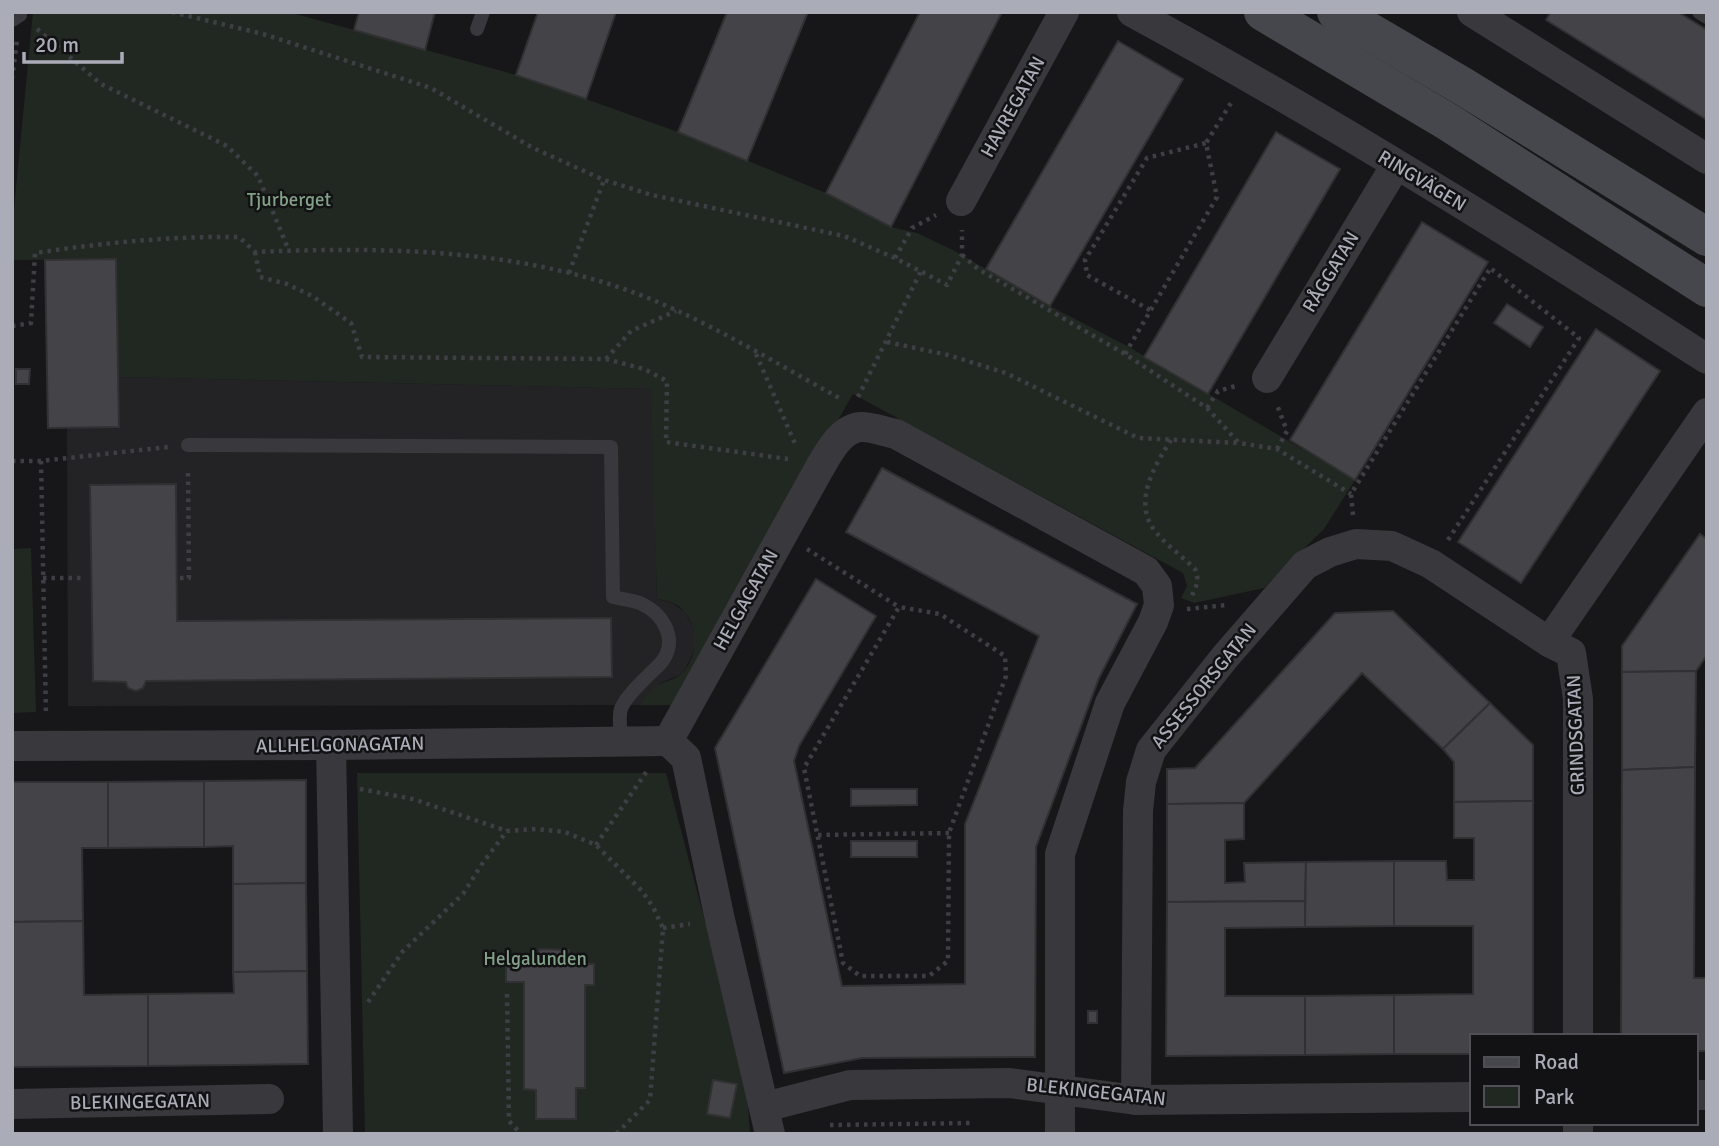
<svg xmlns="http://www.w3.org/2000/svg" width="1719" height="1146" font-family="Signika,sans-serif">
	<rect width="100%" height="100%" fill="#171618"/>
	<!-- built -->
	<polygon fill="#232325" points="116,259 119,377 652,389 657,599 672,603 685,612 693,627 696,644 690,660 682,674 660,683 639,705 68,706 67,428 48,428 45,260"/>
	<!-- green -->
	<g fill="#212822">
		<path d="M33,12H289L516,75L586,99L678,132L826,193L891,227L917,233L953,250L1050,306L1129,347L1355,480L1324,529L1264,588L1194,603L1181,598L1187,586L1183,573L853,394L675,705H639C645,698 653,686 662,683C669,680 676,679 682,673C701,654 699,616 673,603C668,601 662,600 657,599L651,389L118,377L116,259L12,260V229Z"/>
		<polygon points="31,548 36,712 12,713 12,549"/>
		<polygon points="357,773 666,773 746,1078 750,1134 365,1134"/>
	</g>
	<!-- building -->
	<g fill="#444448" stroke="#313134" stroke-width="2">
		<polygon points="359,12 435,12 425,50 354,30"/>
		<polygon points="538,12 616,12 586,99 516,75"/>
		<polygon points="727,12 808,12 747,161 678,132"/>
		<polygon points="920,12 1002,12 891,227 826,193"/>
		<polygon points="1551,12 1678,12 1707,30 1707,120 1546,20"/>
		<polygon points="1118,41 1183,79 1050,306 986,269"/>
		<polygon points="1276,132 1340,169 1208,394 1144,357"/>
		<polygon points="1422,222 1488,262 1355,480 1290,440"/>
		<polygon points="116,259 119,427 48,428 45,260"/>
		<polygon points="1507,304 1543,327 1530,347 1494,323"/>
		<polygon points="1596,329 1660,371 1521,583 1458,542"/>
		<polygon points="16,369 30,369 29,384 16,384"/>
		<polygon points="882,468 1137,604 1099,678 1036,847 1035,1057 862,1058 784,1073 715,748 816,579 876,616 799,746 794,761 842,986 965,984 965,824 1039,636 846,532"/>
		<polygon points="176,484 177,621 611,618 612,677 146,681 143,688 136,691 128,688 126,682 93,681 90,485"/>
		<polygon points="1700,534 1707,539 1707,655 1696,671 1622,672 1622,646"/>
		<polygon points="1393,611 1490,703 1443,749 1362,673 1244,803 1167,804 1167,769 1195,768 1335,613"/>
		<polygon points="1696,671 1695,767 1622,770 1622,672"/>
		<polygon points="1490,703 1533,745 1533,801 1454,802 1454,762 1443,749"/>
		<polygon points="1695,767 1694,978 1707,978 1707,1051 1696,1051 1696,1036 1621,1036 1622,770"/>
		<polygon points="306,780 306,883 233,884 233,846 204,847 204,781"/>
		<polygon points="204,781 204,847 108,848 108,782"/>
		<polygon points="12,782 108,782 108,848 82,848 83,921 12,922"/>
		<polygon points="851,789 917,789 917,805 851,806"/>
		<polygon points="1533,801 1533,1036 1472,1036 1472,1054 1394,1054 1394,995 1473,994 1473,926 1394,926 1394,861 1446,861 1447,880 1474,880 1474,838 1454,838 1454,802"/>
		<polygon points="1244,803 1244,839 1225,840 1225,883 1245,882 1244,863 1306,862 1305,901 1167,902 1167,804"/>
		<rect x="851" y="841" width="66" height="16"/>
		<polygon points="1394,861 1394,926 1305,927 1306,862"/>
		<polygon points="306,883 307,971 233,972 233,884"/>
		<polygon points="1305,901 1305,927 1225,928 1225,996 1305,996 1305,1055 1166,1056 1167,902"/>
		<polygon points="83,921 84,995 148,994 148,1066 13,1067 12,922"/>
		<polygon points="539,949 569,950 569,964 594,964 594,985 585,985 585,1088 576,1088 576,1119 536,1119 536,1090 524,1089 524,982 506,982 506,965 539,965"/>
		<polygon points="307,971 308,1064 148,1066 148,994 234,993 233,972"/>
		<polygon points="1394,995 1394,1054 1305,1055 1305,996"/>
		<rect x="1088" y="1011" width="9" height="12"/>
		<polygon points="713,1080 737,1084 730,1118 707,1114"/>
	</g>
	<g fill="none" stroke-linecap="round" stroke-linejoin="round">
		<!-- path -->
		<g stroke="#3e3f44" stroke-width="4.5" stroke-dasharray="3.5 5" stroke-linecap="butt">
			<polyline points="172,12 263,34 431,88 533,148 604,180 652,195 844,236 895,258 947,285 962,255 962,230"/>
			<polyline points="37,29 101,84 227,146 258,176 289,251"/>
			<polyline points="12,79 17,40"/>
			<polyline points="255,252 260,277 287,284 312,296 351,323 362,357 606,359 644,369 667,381 666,442 788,459"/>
			<polyline points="962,255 978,269 1125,354 1207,408 1239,443 1277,449 1351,494"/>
			<polyline points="895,258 912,228 936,215"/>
			<polyline points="569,273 604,180"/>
			<polyline points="1150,310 1087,275 1085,260 1147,158 1206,143"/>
			<path d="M12,326L31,323L35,253C102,243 171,236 239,237L255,252C378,247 506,248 624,289C699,315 773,362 843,400"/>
			<polyline points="887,342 948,355 1006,373 1138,438 1238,443"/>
			<polyline points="756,354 796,446"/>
			<polyline points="1125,354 1217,197 1206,143 1231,103"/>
			<polyline points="606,359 631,331 676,311"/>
			<polyline points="858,397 921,271"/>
			<polyline points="1207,408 1218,391 1239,385"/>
			<path d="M1171,440C1155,465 1132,502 1155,531C1166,545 1182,556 1195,569C1200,580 1196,588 1190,599"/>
			<polyline points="1277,449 1287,431 1277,405"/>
			<polyline points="12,461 41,461 168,447"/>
			<polyline points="41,461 46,716"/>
			<polyline points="1353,515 1351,494 1491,267"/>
			<polyline points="1448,540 1579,338 1490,268"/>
			<polyline points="807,549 899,607 804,768 843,963 860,976 929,976 948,961 949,833 1006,676 1005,656 940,614 899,607"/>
			<polyline points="43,578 85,578"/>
			<polyline points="180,578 189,578 188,469"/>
			<polyline points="1187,609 1227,605"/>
			<polyline points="360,789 413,799 507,831"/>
			<polyline points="818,835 949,833"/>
			<polyline points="596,845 647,771"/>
			<polyline points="663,928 690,924"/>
			<polyline points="507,994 509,1121 521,1134"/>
			<polyline points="368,1002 403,951 463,894 482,864 507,831 536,829 565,832 596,845 642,891 653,907 663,928 650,1100 616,1134"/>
			<polyline points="830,1125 973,1123"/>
		</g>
		<!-- service -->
		<g stroke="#38383d" stroke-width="14">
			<polyline points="1699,12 1707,17"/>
			<polyline points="12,20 20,15 20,12"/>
			<polyline points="477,29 483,12"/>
			<path d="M188,445L611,447L613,597C622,599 632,600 640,603C664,614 680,641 660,664C650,674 625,696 621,709C618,717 621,732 621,741"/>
		</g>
		<!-- minor -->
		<g stroke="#38383d" stroke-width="30">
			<path d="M1132,12C1329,119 1519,238 1707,359"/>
			<polyline points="1472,12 1707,159"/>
			<polyline points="961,201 1064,12"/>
			<polyline points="1267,378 1396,165"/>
			<path d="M668,741L819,469C828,454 841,427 862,427C873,427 885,432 896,434L1146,571L1157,586L1159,605L1153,622L1110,703L1060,854V1134"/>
			<polyline points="668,741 686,758 720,920 770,1134"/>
			<polyline points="331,745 338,1134"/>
			<polyline points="12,746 331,745 668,741"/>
			<polyline points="1578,1036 1578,699 1571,653 1549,642 1707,413"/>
			<polyline points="1696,1095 1707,1095"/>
			<polyline points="1136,1100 1138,811 1141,782 1151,750 1225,657 1305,565 1330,552 1356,544 1392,546 1431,564 1549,642"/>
			<polyline points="12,1104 269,1099"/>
			<polyline points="765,1107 850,1085 1009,1083 1136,1100 1472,1097"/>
			<polyline points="1578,1134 1578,1123"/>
		</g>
		<!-- secondary -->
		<g stroke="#46474d" stroke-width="38">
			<polyline points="1263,12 1448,122 1707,288"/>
			<polyline points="1336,12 1464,87 1707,237"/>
		</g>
	</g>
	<g text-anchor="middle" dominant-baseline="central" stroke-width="5" stroke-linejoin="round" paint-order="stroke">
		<!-- street labels -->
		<g font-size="19" fill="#aaacb7" stroke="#121113">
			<text transform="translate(1013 107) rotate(-61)">HAVREGATAN</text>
			<text transform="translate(1422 181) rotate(31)">RINGVÄGEN</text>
			<text transform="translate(1331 272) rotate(-59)">RÅGGATAN</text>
			<text transform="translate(746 600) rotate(-61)">HELGAGATAN</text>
			<text transform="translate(1204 686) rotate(-51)">ASSESSORSGATAN</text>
			<text transform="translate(1576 735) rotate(-92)">GRINDSGATAN</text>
			<text transform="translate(340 745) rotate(-1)">ALLHELGONAGATAN</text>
			<text transform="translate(1096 1092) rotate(6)">BLEKINGEGATAN</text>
			<text transform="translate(140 1102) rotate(-1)">BLEKINGEGATAN</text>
		</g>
		<!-- park labels -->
		<g font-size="19" fill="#82a187" stroke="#121113">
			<text x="289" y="200">Tjurberget</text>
			<text x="535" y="959">Helgalunden</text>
		</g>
	</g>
	<!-- border -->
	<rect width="1719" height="1146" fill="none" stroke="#aaacb7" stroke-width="28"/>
	<!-- legend -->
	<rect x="1470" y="1034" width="228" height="91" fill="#121113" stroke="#4f4f55" stroke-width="2"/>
	<rect x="1484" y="1057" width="35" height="10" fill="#46474d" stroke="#4f4f55" stroke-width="2"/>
	<text x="1534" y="1069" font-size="21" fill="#aaacb7">Road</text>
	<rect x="1484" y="1086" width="35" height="21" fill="#212822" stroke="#4f4f55" stroke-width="2"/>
	<text x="1534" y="1104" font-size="21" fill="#aaacb7">Park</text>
	<!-- scale -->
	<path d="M24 52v10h98v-10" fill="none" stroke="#aaacb7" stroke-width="3.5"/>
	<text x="35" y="52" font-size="21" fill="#aaacb7" stroke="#121113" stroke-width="5" paint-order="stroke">20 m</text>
</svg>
